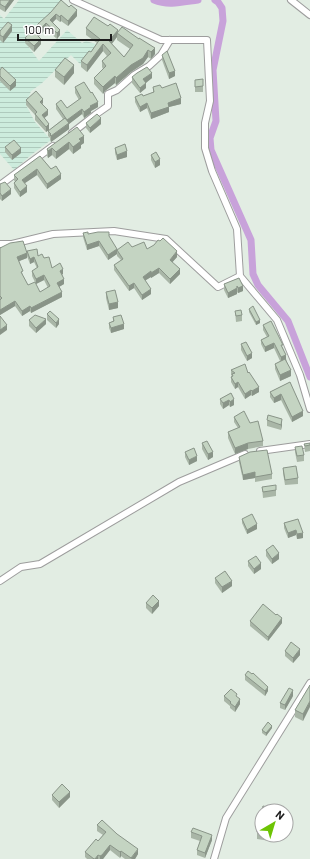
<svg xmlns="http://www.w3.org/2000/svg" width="310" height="859" font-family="Barlow,sans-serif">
	<defs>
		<pattern id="farmland-rules" width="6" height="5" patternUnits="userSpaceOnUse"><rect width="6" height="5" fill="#cdecdd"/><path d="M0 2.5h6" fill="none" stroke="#afcabd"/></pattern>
	</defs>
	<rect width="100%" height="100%" fill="#e2ede3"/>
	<!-- farmland -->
	<polygon fill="url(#farmland-rules)" points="19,0 61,0 62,1 28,46 39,61 67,30 82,43 86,41 99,45 83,67 71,55 41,84 31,91 26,105 35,122 51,140 31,155 14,170 0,154 0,15 4,19"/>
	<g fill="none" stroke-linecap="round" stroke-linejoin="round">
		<!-- canal -->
		<g stroke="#c8a2da" stroke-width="7">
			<path d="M154,0C168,6 183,2 198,0"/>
			<polyline points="215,0 218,2 222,8 223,21 213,70 216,121 210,138 211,150 251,240 253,274 258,285 288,321 310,377"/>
		</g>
		<defs>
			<g id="minor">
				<polyline points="73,0 161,40 207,40 210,101 205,123 205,148 212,171 237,229 240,276 277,320 300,375 310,409"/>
				<polyline points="291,0 310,15"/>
				<polyline points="72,133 95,115 108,106 108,94 117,90 134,75 149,66 161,55 170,40"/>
				<polyline points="0,185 53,146"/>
				<polyline points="0,244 12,244 53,234 114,231 166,239 218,287 240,276"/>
				<polyline points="260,451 310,444"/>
				<polyline points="0,581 21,567 40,564 179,482 245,454"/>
				<polyline points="214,859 226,818 310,683"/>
			</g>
		</defs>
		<!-- minor casing -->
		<use href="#minor" stroke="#9d9d9d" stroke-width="8"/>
		<!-- minor -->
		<use href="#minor" stroke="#fff" stroke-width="6"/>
	</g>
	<!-- wall -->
	<g fill="#a9b6a7" fill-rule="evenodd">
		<polygon points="0,0 14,0 5,12 0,9"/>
		<polygon points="69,7 77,16 68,26 61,21 60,22 56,19 53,22 60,35 57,39 46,29 39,36 41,44 34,52 25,43 25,38 39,23"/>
		<path d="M86,28L118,33L155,54L151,59L148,57L143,64L131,72L116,85L115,83L105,91L103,94L94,84V78L103,69L102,67V61L107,56L103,51L87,72L81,67V61L91,52L97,43L86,35ZM117,37V40L130,49L124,57L112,44Z"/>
		<polygon points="0,31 12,31 3,43 0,40"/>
		<polygon points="162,55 175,76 169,79 162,60"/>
		<polygon points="0,70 16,86 10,91 0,81"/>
		<polygon points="55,70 74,73 64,85 55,77"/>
		<polygon points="132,77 152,78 146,83 146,88 140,93 132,83"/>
		<polygon points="195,80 203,86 203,92 195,92"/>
		<polygon points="75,87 98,107 91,111 91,113 84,118 82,114 69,124 69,129 51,142 50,140 50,138 48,136 48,131 63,119 56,109 56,104 67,108 79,100 75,93"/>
		<polygon points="153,87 162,88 181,104 169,107 169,112 151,119 147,108 140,112 135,102 135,97 143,96 153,92"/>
		<polygon points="26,100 43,105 48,115 44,118 49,130 46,132 35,120 35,115 26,105"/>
		<polygon points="86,123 101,124 90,133 86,128"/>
		<polygon points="77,127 84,143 81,145 81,148 73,154 69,149 56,159 52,155 48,158 47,156 47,149"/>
		<polygon points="5,147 21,153 12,160 5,152"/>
		<polygon points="115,148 127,157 117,160 115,153"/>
		<polygon points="151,155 160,165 155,168 151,160"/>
		<polygon points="40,156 51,169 61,179 47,189 37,175 25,183 27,192 20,197 14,188 14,183 15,182 14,180 14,175"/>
		<polygon points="0,184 11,194 2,201 0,199"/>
		<polygon points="83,233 88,234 109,237 117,250 132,247 147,249 177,257 172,262 180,274 170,284 159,273 151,278 151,277 145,280 151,294 142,300 134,288 129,291 114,270 114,265 121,260 117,256 117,254 108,260 99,246 87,250 83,237"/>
		<path d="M0,248L27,252V251L44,258L52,268L63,274H62L64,284L59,287L62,297L31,313L30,311L22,316L15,306L0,315ZM27,256L30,264L34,262L37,268L32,271V276L36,284L44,280L48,288L40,292L28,285L23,276L19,261L27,258Z"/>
		<polygon points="239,278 243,291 238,293 237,292 237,294 228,298 224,290 224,284"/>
		<polygon points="106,292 118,308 109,310 106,298"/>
		<polygon points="249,309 260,323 256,325 249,312"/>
		<polygon points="235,311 242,315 242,321 236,322"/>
		<polygon points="47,314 59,324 56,328 47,320"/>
		<polygon points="113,317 124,329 111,333 109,328 109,323 113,321"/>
		<polygon points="29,320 46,324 36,333 29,326"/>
		<polygon points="263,325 283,348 291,376 280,381 275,369 275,364 280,361 274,348 265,352 261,344 261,340 267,337 263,330"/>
		<polygon points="241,344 252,358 247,361 241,350"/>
		<polygon points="231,370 248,373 259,392 252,396 251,395 245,399 238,387 235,389 231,382 231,377 232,376 231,375"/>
		<polygon points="290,382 303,416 292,422 281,400 274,403 270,397 270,392"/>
		<polygon points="231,393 234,405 230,407 229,405 223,409 220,404 220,399"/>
		<polygon points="234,417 250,423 263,441 263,446 248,449 235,454 228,438 228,432 238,428 234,422"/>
		<polygon points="267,420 282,425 281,430 267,426"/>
		<polygon points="202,443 213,457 208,460 202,449"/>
		<polygon points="310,443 310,451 305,452 304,444"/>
		<polygon points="295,447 304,455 304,461 297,462 295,452"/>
		<polygon points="185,452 197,461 189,465 185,457"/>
		<polygon points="239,457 272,474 272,479 255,482 255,478 243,480 239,462"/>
		<polygon points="283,468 298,478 298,484 285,485 283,473"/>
		<polygon points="262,487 276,490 276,496 263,498"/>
		<polygon points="242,519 257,529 247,534 242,523"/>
		<polygon points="298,519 303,538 297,539 296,535 288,538 284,528 284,523"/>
		<polygon points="266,550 279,559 272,564 266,556"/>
		<polygon points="248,561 261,569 254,574 248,566"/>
		<polygon points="215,578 232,586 222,593 215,583"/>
		<polygon points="146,603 159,606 152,614 146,608"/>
		<polygon points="276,615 282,623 268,641 250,626 250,621"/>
		<polygon points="285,651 300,655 293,663 285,656"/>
		<polygon points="245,675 268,691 265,696 245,680"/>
		<polygon points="310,685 303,721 295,717 295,710"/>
		<polygon points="224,696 237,697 240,704 235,712 230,708 230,706 224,701"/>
		<polygon points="293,696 285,710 280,708 280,703"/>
		<polygon points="272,728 266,736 262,733 262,730"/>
		<polygon points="52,795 70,797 59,808 52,800"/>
		<polygon points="263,806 274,809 274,811 262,811 262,835 271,835 270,841 257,839 257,832"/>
		<polygon points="97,825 138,854 135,859 125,859 121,856 120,858 110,850 103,859 87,859 85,857 85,852 98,841 103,835 97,831"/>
		<polygon points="191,832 212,840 205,858 197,855 197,850 200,841 191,838"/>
	</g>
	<!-- shaded-wall -->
	<g fill="#899488">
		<polygon points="10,0 14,0 5,12 5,7"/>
		<polygon points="77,10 77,16 68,26 68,21"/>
		<polygon points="56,14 56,19 50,25 50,20"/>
		<polygon points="61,15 61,21 60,22 60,17"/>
		<polygon points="46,23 46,29 36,39 36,34"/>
		<polygon points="12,25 12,31 3,43 3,37"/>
		<polygon points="60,30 60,35 57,39 57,33"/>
		<polygon points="118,30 117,37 109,47 109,41"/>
		<polygon points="41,39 41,44 34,52 34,46"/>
		<polygon points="103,44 103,51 87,72 87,65"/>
		<polygon points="155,48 155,54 151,59 151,52"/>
		<polygon points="148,50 148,57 143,64 131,72 116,85 116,78"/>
		<polygon points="74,65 74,73 64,85 64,77"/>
		<polygon points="175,71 175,76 169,79 169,73"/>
		<polygon points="152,73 152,78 143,85 143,79"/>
		<polygon points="115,76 115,83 105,91 103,94 103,87 105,85"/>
		<polygon points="16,80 16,86 10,91 10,86"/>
		<polygon points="146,83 146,88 140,93 140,88"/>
		<polygon points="181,98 181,104 169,107 169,112 151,119 151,113 168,103"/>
		<polygon points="43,99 43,104 40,102"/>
		<polygon points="98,102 98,107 91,111 91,113 84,118 84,112 90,106"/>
		<polygon points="147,103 147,108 140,112 140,107"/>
		<polygon points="82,109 82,114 69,124 69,129 51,142 51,136 67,125 67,120"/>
		<polygon points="48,110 48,115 42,120 42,115"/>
		<polygon points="101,118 101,124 90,133 90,128"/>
		<polygon points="49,124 49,130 46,132 46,127"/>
		<polygon points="84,136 84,143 81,145 81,148 73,154 73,147 79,139"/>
		<polygon points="69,142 69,149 56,159 56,152"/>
		<polygon points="21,148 21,153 12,160 12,155"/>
		<polygon points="52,148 52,155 48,158 48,151"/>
		<polygon points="127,151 127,157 117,160 117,155"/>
		<polygon points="160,159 160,165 155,168 155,162"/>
		<polygon points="37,169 37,175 22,185 22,180"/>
		<polygon points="61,174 61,179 47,189 47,184"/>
		<polygon points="27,186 27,192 20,197 20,192"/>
		<polygon points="11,189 11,194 2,201 2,196"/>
		<polygon points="99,241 99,246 87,250 87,245"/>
		<polygon points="117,249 117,254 108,260 108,255"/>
		<polygon points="177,251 177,257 170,265 170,260"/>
		<polygon points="27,253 27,258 17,262 17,257"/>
		<polygon points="34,257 34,262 30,264 30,259"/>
		<polygon points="159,268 159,273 151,278 151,273"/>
		<polygon points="63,269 63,274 60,276 60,271"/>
		<polygon points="180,269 180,274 170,284 170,279"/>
		<polygon points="151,271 151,277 143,282 143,277"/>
		<polygon points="44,275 44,280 36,284 36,279"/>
		<polygon points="64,279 64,284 57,288 57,283"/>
		<polygon points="134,283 134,288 129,291 129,286"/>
		<polygon points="243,286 243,291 238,293 238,288"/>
		<polygon points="237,288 237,294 228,298 228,293"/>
		<polygon points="151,289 151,294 142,300 142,295"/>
		<polygon points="62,292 62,297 31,313 31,308"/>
		<polygon points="15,301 15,306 0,315 0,310"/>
		<polygon points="118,302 118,308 109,310 109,304"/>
		<polygon points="30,306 30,311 22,316 22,311"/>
		<polygon points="46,319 46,324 36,333 36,328"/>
		<polygon points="59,319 59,324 56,328 56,323"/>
		<polygon points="260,320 260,323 256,325 256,322"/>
		<polygon points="124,324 124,329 111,333 111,328"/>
		<polygon points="7,325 7,330 0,335 0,330"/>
		<polygon points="274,343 274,348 265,352 265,347"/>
		<polygon points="252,353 252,358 247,361 247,356"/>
		<polygon points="286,355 286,360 281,362 281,357"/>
		<polygon points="291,370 291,376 280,381 280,375"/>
		<polygon points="238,382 238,387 235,389 235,384"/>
		<polygon points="259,387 259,392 252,396 252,391"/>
		<polygon points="251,390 251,395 245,399 245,394"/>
		<polygon points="281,394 281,400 274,403 274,398"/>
		<polygon points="234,399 234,405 230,407 230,402"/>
		<polygon points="229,400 229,405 223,409 223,403"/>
		<polygon points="303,411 303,416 292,422 292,417"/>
		<polygon points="282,419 282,425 281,430 281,425"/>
		<polygon points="248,443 248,449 235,454 235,448"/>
		<polygon points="213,452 213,457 208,460 208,454"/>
		<polygon points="197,456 197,461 189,465 189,460"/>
		<polygon points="255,472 255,478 243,480 243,475"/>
		<polygon points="257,524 257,529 247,534 247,530"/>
		<polygon points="296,530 296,535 288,538 288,533"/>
		<polygon points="303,533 303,538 297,539 297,534"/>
		<polygon points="279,553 279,559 272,564 272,559"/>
		<polygon points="261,563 261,569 254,574 254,569"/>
		<polygon points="232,581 232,586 222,593 222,587"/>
		<polygon points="159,601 159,606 152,614 152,608"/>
		<polygon points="282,618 282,623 268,641 268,637"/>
		<polygon points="300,649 300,655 293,663 293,658"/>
		<polygon points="268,687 268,691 265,696 265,691"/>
		<polygon points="293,690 293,696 285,710 285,705"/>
		<polygon points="240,699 240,704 235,712 235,707"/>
		<polygon points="310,701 310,707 303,721 303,714"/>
		<polygon points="272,726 272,728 266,736 266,733"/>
		<polygon points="70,792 70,797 59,808 59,802"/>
		<polygon points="212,835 212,840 205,858 205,853"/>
		<polygon points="110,845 110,850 103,859 100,859 100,856"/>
		<polygon points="138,849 138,854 135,859 131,859"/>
		<polygon points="121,851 121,856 120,858 120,852"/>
		<polygon points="98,855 98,859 95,859"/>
	</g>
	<!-- building -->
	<g fill="#c4d4c2" stroke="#899488">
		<polygon points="0,0 10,0 5,7 0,4"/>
		<polygon points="61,0 69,7 71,5 77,10 68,21 61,15 60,17 56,14 50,20 60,30 57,33 46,23 36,34 41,39 34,46 25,38 39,23 51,12"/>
		<polygon points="94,17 108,26 110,24 118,30 109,41 124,57 133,45 117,33 122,27 139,39 139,38 155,48 151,52 148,50 143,58 131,65 116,78 115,76 105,85 103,87 94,78 106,66 102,61 111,53 103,44 87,65 81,61 89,51 91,52 100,39 86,28"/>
		<polygon points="8,22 12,25 3,37 0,35 0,31"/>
		<polygon points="167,51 175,71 169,73 162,55"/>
		<polygon points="65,58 74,65 64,77 55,70"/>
		<polygon points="2,67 16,80 10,86 0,76 0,70"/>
		<polygon points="147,67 152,73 143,79 146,83 140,88 132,77 137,73"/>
		<polygon points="203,79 203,86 195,87 195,80"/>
		<polygon points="84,82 91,93 92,92 98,102 90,106 91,107 84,112 82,109 67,120 56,104 61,100 67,108 81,98 75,87"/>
		<polygon points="176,83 181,98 168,103 169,107 151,113 147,103 140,107 135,97 142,94 143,96 154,92 153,87 160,85 162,88"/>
		<polygon points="36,91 43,99 40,102 48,110 42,115 49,124 46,127 35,114 37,112 26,100"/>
		<polygon points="97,114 101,118 90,128 86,123"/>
		<polygon points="65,118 69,123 51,136 50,135 51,134 48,131"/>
		<polygon points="77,127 84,136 79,139 81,141 73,147 69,142 56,152 52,148 48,151 47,149"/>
		<polygon points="14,140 21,148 12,155 5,147"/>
		<polygon points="125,144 127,151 117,155 115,148"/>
		<polygon points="156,152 160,159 155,162 151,155"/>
		<polygon points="40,156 51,169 56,166 61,174 47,184 37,169 22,180 27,186 20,192 14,183 18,179 14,175"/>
		<polygon points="5,182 11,189 2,196 0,193 0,184"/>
		<polygon points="88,232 88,234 98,232 109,232 109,236 117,249 108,255 99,241 87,245 83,233"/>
		<polygon points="163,238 177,251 170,260 180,269 170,279 159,268 151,273 151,271 143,277 151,289 142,295 134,283 129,286 114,265 123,259 117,250 128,242 132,247 144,242 147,249 154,245 158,240 160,241"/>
		<polygon points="23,241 27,253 17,257 23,271 21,272 28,285 35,282 40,292 50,286 44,275 36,279 32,271 38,267 34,257 30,259 27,251 37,249 38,256 42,254 44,258 49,257 52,268 60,263 63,269 60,271 64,279 57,283 62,292 31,308 30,306 22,311 15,301 0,310 0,300 2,298 0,296 0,248 10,243"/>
		<polygon points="239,278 243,286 238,288 237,286 237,288 228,293 224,284"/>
		<polygon points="115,290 118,302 109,304 106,292"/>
		<polygon points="253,306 260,320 256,322 249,309"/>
		<polygon points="241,310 242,315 236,316 235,311"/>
		<polygon points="50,311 59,319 56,323 47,314"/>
		<polygon points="35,315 46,319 36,328 29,320"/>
		<polygon points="121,315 124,324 111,328 109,323 114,321 113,317"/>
		<polygon points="0,316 7,325 0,330"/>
		<polygon points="271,321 283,345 281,345 286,355 281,357 274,343 265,347 261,340 269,336 263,325"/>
		<polygon points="246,342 252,353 247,356 241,344"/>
		<polygon points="285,359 291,370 280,375 275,364"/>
		<polygon points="245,364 248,373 249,372 259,387 252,391 251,390 245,394 238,382 235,384 231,377 233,376 232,374 235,373 231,370"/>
		<polygon points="290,382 303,411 292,417 281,394 274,398 270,392"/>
		<polygon points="231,393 234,399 230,402 229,400 223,403 220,399"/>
		<polygon points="244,411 250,423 258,421 263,441 248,443 235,448 228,432 240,427 234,417"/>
		<polygon points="268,415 282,419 281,425 267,420"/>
		<polygon points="207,441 213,452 208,454 202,443"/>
		<polygon points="310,443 310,445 305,446 304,444"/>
		<polygon points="302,446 304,455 297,456 295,447"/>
		<polygon points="194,448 197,456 189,460 185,452"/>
		<polygon points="267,450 272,474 255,477 255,472 243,475 239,457 250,452"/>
		<polygon points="296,466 298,478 285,480 283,468"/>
		<polygon points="276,485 276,490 263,492 262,487"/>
		<polygon points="252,514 257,524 247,530 242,519"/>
		<polygon points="298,519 303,533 297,534 296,530 288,533 284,523"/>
		<polygon points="273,545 279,553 272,559 266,550"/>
		<polygon points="256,556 261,563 254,569 248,561"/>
		<polygon points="225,571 232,581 222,587 215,578"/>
		<polygon points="153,595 159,601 152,608 146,603"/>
		<polygon points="263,604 276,615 277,614 282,618 268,637 250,621"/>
		<polygon points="291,642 300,649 293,658 285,651"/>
		<polygon points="248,671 252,674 253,673 268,687 265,691 245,675"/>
		<polygon points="310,685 310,701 303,714 295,710"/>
		<polygon points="289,688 293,690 285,705 280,703"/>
		<polygon points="231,689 237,694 236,696 240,699 235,707 230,703 231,702 224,696"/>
		<polygon points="268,722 272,726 266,733 262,730"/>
		<polygon points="62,784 70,792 59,802 52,795"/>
		<polygon points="263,806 274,809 274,811 262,811 262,833 257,832"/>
		<polygon points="102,820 117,834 138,849 131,858 121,851 120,852 110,845 102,855 100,856 98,855 95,859 94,859 85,852 96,839 98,841 106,832 97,825"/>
		<polygon points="193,828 212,835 205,853 197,850 202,836 191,832"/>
	</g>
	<!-- north arrow -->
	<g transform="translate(274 823) rotate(38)"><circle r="19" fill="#ffffff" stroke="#a4a4a4"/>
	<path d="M0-3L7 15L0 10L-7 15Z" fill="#6dc404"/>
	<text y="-6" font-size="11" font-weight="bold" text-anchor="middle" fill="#1c1c1c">N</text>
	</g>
	<!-- scale -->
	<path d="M18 34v6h93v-6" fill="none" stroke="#1c1c1c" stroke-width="2"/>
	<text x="24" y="34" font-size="12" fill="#1c1c1c" stroke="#ffffff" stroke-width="3" paint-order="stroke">100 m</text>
</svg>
